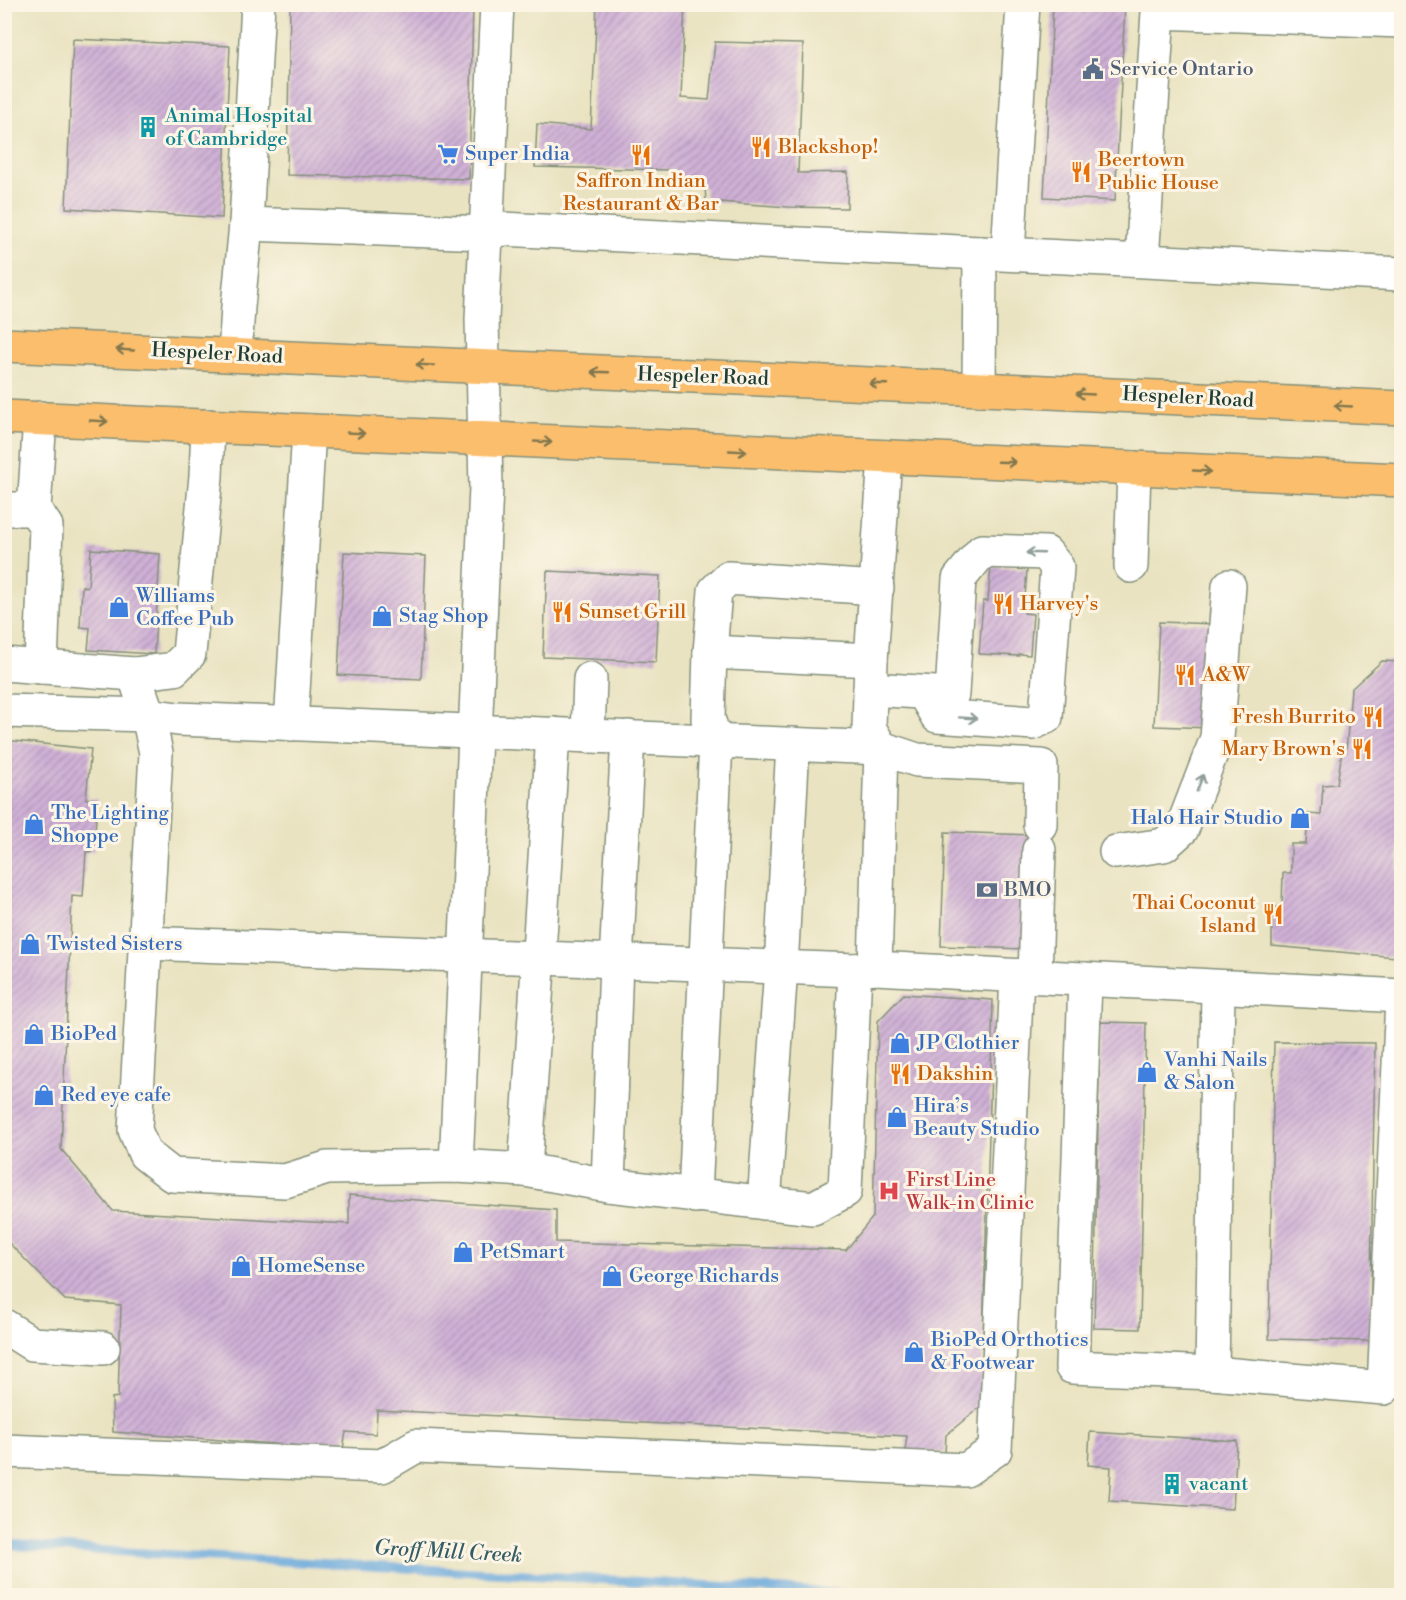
<svg xmlns="http://www.w3.org/2000/svg" width="1406" height="1600" font-family="'Libre Bodoni',serif">
	<defs>
		<pattern id="building-hatch" width="6" height="6" patternUnits="userSpaceOnUse" patternTransform="scale(1.5)"><rect width="6" height="6" fill="#d0b1d7"/><path d="M-1 1l2-2M0 6l6-6M5 7l2-2" fill="none" stroke="#a891af"/></pattern>
	</defs>
	<rect width="100%" height="100%" fill="#fcf5e5"/>
	<filter id="ink" filterUnits="userSpaceOnUse"><feTurbulence type="fractalNoise" baseFrequency=".0167" numOctaves="2"/><feDisplacementMap in="SourceGraphic" scale="12" xChannelSelector="R" yChannelSelector="G"/><feConvolveMatrix kernelMatrix="1 2 1 2 8 2 1 2 1" color-interpolation-filters="sRGB"/></filter>
	<filter id="wash" filterUnits="userSpaceOnUse"><feTurbulence type="fractalNoise" baseFrequency=".008" numOctaves="4" result="noise"/><feDisplacementMap in="SourceGraphic" scale="24" xChannelSelector="R" yChannelSelector="G"/><feGaussianBlur stdDeviation="1.35" result="paint"/><feColorMatrix in="noise" values="0 0 0 0 0 0 0 0 0 0 0 0 0 0 0 0 0 1.4 0 .05"/><feComposite in="paint" operator="in"/></filter>
	<g filter="url(#wash)">
		<rect width="100%" height="100%" fill="#e9e3c1"/>
		<g fill="none" stroke-linecap="round" stroke-linejoin="round">
			<!-- stream -->
			<polyline stroke="#69a8db" stroke-width="9" points="4,1545 890,1596"/>
		</g>
		<g id="blocks">
			<!-- building -->
			<g fill="url(#building-hatch)">
				<polygon points="290,4 473,4 469,179 287,175"/>
				<polygon points="597,4 685,4 681,98 709,100 715,42 803,44 798,173 848,172 847,208 788,207 706,201 705,187 675,187 673,170 535,167 537,124 591,129"/>
				<polygon points="1053,4 1125,4 1115,201 1044,197"/>
				<polygon points="73,39 230,46 222,218 66,208"/>
				<polygon points="91,549 160,554 154,654 88,650 90,628 80,627 82,586 88,587"/>
				<polygon points="344,552 426,556 421,679 338,675"/>
				<polygon points="991,566 1027,569 1024,613 1033,614 1030,655 1019,654 1019,656 979,654 983,601 988,601"/>
				<polygon points="547,571 660,576 656,662 543,657"/>
				<polygon points="1159,622 1216,624 1211,728 1154,726"/>
				<polygon points="1382,661 1402,662 1402,837 1399,837 1396,957 1272,946 1272,908 1282,907 1283,873 1291,873 1291,844 1306,844 1308,814 1321,815 1323,785 1337,784 1342,751 1346,752 1351,689"/>
				<polygon points="4,740 91,749 86,799 97,799 94,851 86,852 83,897 72,896 61,1149 113,1211 349,1224 349,1195 556,1210 556,1242 846,1250 873,1217 878,1021 904,994 993,1000 981,1406 946,1435 945,1453 905,1451 907,1436 377,1410 376,1434 346,1432 343,1449 113,1432 112,1398 118,1397 121,1305 65,1300 4,1238"/>
				<polygon points="945,832 1032,835 1028,949 941,946"/>
				<polygon points="1100,1022 1146,1023 1140,1329 1094,1328"/>
				<polygon points="1274,1042 1375,1043 1370,1341 1269,1339"/>
				<polygon points="1090,1432 1237,1441 1233,1509 1109,1501 1111,1467 1088,1465"/>
			</g>
		</g>
	</g>
	<g filter="url(#ink)">
		<use href="#blocks" fill-opacity="0" stroke="#84907a" stroke-width="1.5"/>
		<g fill="none" stroke-linecap="round" stroke-linejoin="round">
			<defs>
				<g id="minor">
					<polyline points="246,224 486,233 502,229 1402,274"/>
					<polyline points="1008,253 1023,4"/>
					<polyline points="1142,260 1158,12 1402,21"/>
					<polyline points="235,355 238,307 246,224 258,4"/>
					<polyline points="979,389 980,253"/>
					<polyline points="40,418 34,509 46,526 41,667"/>
					<polyline points="885,457 871,660 869,728 881,748 875,968 1402,996"/>
					<polyline points="4,509 34,509"/>
					<polyline points="1131,566 1134,468"/>
					<polyline points="710,652 871,660"/>
					<polyline points="4,664 134,674 174,669 189,654 206,476 208,426"/>
					<polyline points="134,674 148,715 156,753 135,1130 145,1154 172,1175 285,1181 327,1168 456,1166 525,1170 608,1185 813,1208 845,1191 855,970 875,968"/>
					<polyline points="870,689 952,694 959,579 982,551 1046,553 1057,567 1046,717 1033,723 937,716 923,692"/>
					<polyline points="4,711 148,715 178,719 881,748 917,760 1041,766 1040,825"/>
					<polyline points="291,724 309,431"/>
					<polyline points="588,736 590,679"/>
					<polyline points="1116,852 1164,845 1182,829 1217,738 1229,586"/>
					<polyline points="145,943 855,970"/>
					<polyline points="1035,976 1039,850"/>
					<polyline points="1085,979 1072,1367 1212,1373"/>
					<polyline points="1218,987 1212,1373 1384,1388 1402,999"/>
					<polyline points="456,1166 486,487 482,319 497,4"/>
					<polyline points="525,1170 553,734"/>
					<polyline points="608,1185 616,962 628,737"/>
					<polyline points="695,1196 716,741 708,719 710,652 715,591 728,578 877,588"/>
					<polyline points="764,1203 781,968 793,744"/>
					<polyline points="4,1326 32,1344 103,1348"/>
					<polyline points="4,1451 382,1466 416,1446 966,1470 995,1450 1017,976"/>
				</g>
				<g id="major">
					<polyline points="4,345 1402,408"/>
					<polyline points="4,417 1402,480"/>
				</g>
			</defs>
			<!-- minor casing -->
			<use href="#minor" stroke="#84907a" stroke-width="36"/>
			<!-- major casing -->
			<use href="#major" stroke="#84907a" stroke-width="36"/>
			<!-- minor -->
			<use href="#minor" stroke="#fff" stroke-width="33"/>
			<!-- major -->
			<use href="#major" stroke="#fabe6d" stroke-width="33"/>
		</g>
		<!-- one-way arrows -->
		<defs><path id="oneway-shaft" d="M-6 0H5M1.5-3L5.5 0L1.5 3" fill="none" stroke-width="1.6" stroke-linecap="round" stroke-linejoin="round" transform="scale(1.5)"/></defs>
		<g stroke="#82774e">
			<use href="#oneway-shaft" transform="translate(125 350) rotate(-177)"/>
			<use href="#oneway-shaft" transform="translate(425 365) rotate(-177)"/>
			<use href="#oneway-shaft" transform="translate(600 372) rotate(-178)"/>
			<use href="#oneway-shaft" transform="translate(878 384) rotate(-178)"/>
			<use href="#oneway-shaft" transform="translate(1085 394) rotate(-177)"/>
			<use href="#oneway-shaft" transform="translate(1343 406) rotate(-177)"/>
			<use href="#oneway-shaft" transform="translate(99 421) rotate(3)"/>
			<use href="#oneway-shaft" transform="translate(356 433) rotate(3)"/>
			<use href="#oneway-shaft" transform="translate(543 442) rotate(3)"/>
			<use href="#oneway-shaft" transform="translate(738 451) rotate(3)"/>
			<use href="#oneway-shaft" transform="translate(1007 462) rotate(2)"/>
			<use href="#oneway-shaft" transform="translate(1202 471) rotate(3)"/>
		</g>
		<g stroke="#8f9e9a">
			<use href="#oneway-shaft" transform="translate(1035 553) rotate(-178)"/>
			<use href="#oneway-shaft" transform="translate(968 718) rotate(4)"/>
			<use href="#oneway-shaft" transform="translate(1200 783) rotate(-69)"/>
		</g>
	</g>
	<!-- icons -->
	<defs>
		<symbol id="civic-bare" viewBox="-9 -9 18 18"><path d="M-.6-6.5H3V-4.5H.6V-3L4-1V1h2V6H-6V1h2V-1L-.6-3ZM-1.2 2.5V6h2.4V2.5Z" fill="#5c6f8a" stroke="#fcf5e5" stroke-width="2.5" paint-order="stroke"/></symbol>
		<symbol id="building-bare" viewBox="-9 -9 18 18"><path d="M-4-6H4V6H1V3H-1V6H-4ZM-2.5-4.3h1.7v1.8h-1.7ZM.8-4.3h1.7v1.8H.8ZM-2.5-1h1.7V.8h-1.7ZM.8-1h1.7V.8H.8Z" fill="#0f9aa8" stroke="#fcf5e5" stroke-width="2.5" paint-order="stroke"/></symbol>
		<symbol id="restaurant-bare" viewBox="-9 -9 18 18"><path d="M-5-6h1v4h1v-4h1v4h1v-4h1v5L-1.5 .5V6h-2V.5L-5-1ZM5-6V6H3V1.5H1.5Q1.5-4 5-6Z" fill="#e8710a" stroke="#fcf5e5" stroke-width="2.5" paint-order="stroke"/></symbol>
		<symbol id="supermarket-bare" viewBox="-9 -9 18 18"><path d="M-6-5.5h2.5l.6 2H6L4.5 2H-2.5L-4.4-4H-6ZM-1.5 3.2a1.3 1.3 0 1 0 .1 0ZM3 3.2a1.3 1.3 0 1 0 .1 0Z" fill="#3f7fe0" stroke="#fcf5e5" stroke-width="2.5" paint-order="stroke"/></symbol>
		<symbol id="shop-bare" viewBox="-9 -9 18 18"><path d="M-5-2.5h2.3a2.7 3.5 0 0 1 5.4 0H5L5.5 6h-11ZM-1.5-2.5h3a1.5 2.3 0 0 0-3 0Z" fill="#3f7fe0" stroke="#fcf5e5" stroke-width="2.5" paint-order="stroke"/></symbol>
		<symbol id="bank-bare" viewBox="-9 -9 18 18"><path d="M-6-4H6V4H-6ZM0-2.3a2.3 2.3 0 1 0 0 4.6a2.3 2.3 0 1 0 0-4.6Z" fill="#5c6f8a" stroke="#fcf5e5" stroke-width="2.5" paint-order="stroke"/></symbol>
		<symbol id="hospital-bare" viewBox="-9 -9 18 18"><path d="M-5-5h3v3.5h4V-5h3V5h-3V1.5h-4V5h-3Z" fill="#e0444e" stroke="#fcf5e5" stroke-width="2.5" paint-order="stroke"/></symbol>
	</defs>
	<g fill-rule="evenodd">
		<use href="#civic-bare" x="1078" y="54" width="30" height="30"/>
		<use href="#building-bare" x="133" y="112" width="30" height="30"/>
		<use href="#restaurant-bare" x="746" y="132" width="30" height="30"/>
		<use href="#supermarket-bare" x="433" y="139" width="30" height="30"/>
		<use href="#restaurant-bare" x="626" y="140" width="30" height="30"/>
		<use href="#restaurant-bare" x="1066" y="157" width="30" height="30"/>
		<use href="#restaurant-bare" x="988" y="589" width="30" height="30"/>
		<use href="#shop-bare" x="104" y="592" width="30" height="30"/>
		<use href="#restaurant-bare" x="547" y="597" width="30" height="30"/>
		<use href="#shop-bare" x="367" y="601" width="30" height="30"/>
		<use href="#restaurant-bare" x="1170" y="660" width="30" height="30"/>
		<use href="#restaurant-bare" x="1358" y="702" width="30" height="30"/>
		<use href="#restaurant-bare" x="1347" y="734" width="30" height="30"/>
		<use href="#shop-bare" x="1285" y="803" width="30" height="30"/>
		<use href="#shop-bare" x="19" y="809" width="30" height="30"/>
		<use href="#bank-bare" x="972" y="875" width="30" height="30"/>
		<use href="#restaurant-bare" x="1258" y="899" width="30" height="30"/>
		<use href="#shop-bare" x="15" y="929" width="30" height="30"/>
		<use href="#shop-bare" x="19" y="1019" width="30" height="30"/>
		<use href="#shop-bare" x="885" y="1028" width="30" height="30"/>
		<use href="#shop-bare" x="1132" y="1057" width="30" height="30"/>
		<use href="#restaurant-bare" x="885" y="1059" width="30" height="30"/>
		<use href="#shop-bare" x="29" y="1080" width="30" height="30"/>
		<use href="#shop-bare" x="882" y="1102" width="30" height="30"/>
		<use href="#hospital-bare" x="874" y="1176" width="30" height="30"/>
		<use href="#shop-bare" x="448" y="1237" width="30" height="30"/>
		<use href="#shop-bare" x="226" y="1251" width="30" height="30"/>
		<use href="#shop-bare" x="597" y="1261" width="30" height="30"/>
		<use href="#shop-bare" x="899" y="1337" width="30" height="30"/>
		<use href="#building-bare" x="1157" y="1469" width="30" height="30"/>
	</g>
	<g text-anchor="middle" dominant-baseline="central" stroke-width="6" stroke-linejoin="round" paint-order="stroke">
		<!-- service labels -->
		<g font-size="20" fill="#4e5e75" stroke="#fcf5e5" text-anchor="start">
			<text x="1110" y="69">Service Ontario</text>
			<text x="1004" y="890">BMO</text>
		</g>
		<!-- culture labels -->
		<g font-size="20" fill="#0d838f" stroke="#fcf5e5" text-anchor="start">
			<text x="165" y="116">Animal Hospital<tspan x="165" dy="23">of Cambridge</tspan></text>
			<text x="1189" y="1484">vacant</text>
		</g>
		<!-- food labels -->
		<g font-size="20" fill="#c56008" stroke="#fcf5e5" text-anchor="start">
			<text x="778" y="147">Blackshop!</text>
			<text x="1098" y="160">Beertown<tspan x="1098" dy="23">Public House</tspan></text>
			<text x="641" y="181" text-anchor="middle">Saffron Indian<tspan x="641" dy="23">Restaurant &amp; Bar</tspan></text>
			<text x="1020" y="604">Harvey's</text>
			<text x="579" y="612">Sunset Grill</text>
			<text x="1202" y="675">A&amp;W</text>
			<text x="1356" y="717" text-anchor="end">Fresh Burrito</text>
			<text x="1345" y="749" text-anchor="end">Mary Brown's</text>
			<text x="1256" y="903" text-anchor="end">Thai Coconut<tspan x="1256" dy="23">Island</tspan></text>
			<text x="917" y="1074">Dakshin</text>
		</g>
		<!-- shop labels -->
		<g font-size="20" fill="#366cbe" stroke="#fcf5e5" text-anchor="start">
			<text x="465" y="154">Super India</text>
			<text x="136" y="596">Williams<tspan x="136" dy="23">Coffee Pub</tspan></text>
			<text x="399" y="616">Stag Shop</text>
			<text x="51" y="813">The Lighting<tspan x="51" dy="23">Shoppe</tspan></text>
			<text x="1283" y="818" text-anchor="end">Halo Hair Studio</text>
			<text x="47" y="944">Twisted Sisters</text>
			<text x="51" y="1034">BioPed</text>
			<text x="917" y="1043">JP Clothier</text>
			<text x="1164" y="1060">Vanhi Nails<tspan x="1164" dy="23">&amp; Salon</tspan></text>
			<text x="61" y="1095">Red eye cafe</text>
			<text x="914" y="1106">Hira’s<tspan x="914" dy="23">Beauty Studio</tspan></text>
			<text x="480" y="1252">PetSmart</text>
			<text x="258" y="1266">HomeSense</text>
			<text x="629" y="1276">George Richards</text>
			<text x="931" y="1340">BioPed Orthotics<tspan x="931" dy="23">&amp; Footwear</tspan></text>
		</g>
		<!-- street labels -->
		<g font-size="20" fill="#1f3d34" stroke="#fcf5e5">
			<text transform="translate(217 354) rotate(3)">Hespeler Road</text>
			<text transform="translate(703 377) rotate(2)">Hespeler Road</text>
			<text transform="translate(1188 398) rotate(3)">Hespeler Road</text>
		</g>
		<!-- health labels -->
		<g font-size="20" fill="#be3a42" stroke="#fcf5e5" text-anchor="start">
			<text x="906" y="1180">First Line<tspan x="906" dy="23">Walk-in Clinic</tspan></text>
		</g>
		<!-- water labels -->
		<g font-size="21" font-style="italic" fill="#355d66" stroke="#fcf5e5">
			<text transform="translate(448 1552) rotate(3)">Groff Mill Creek</text>
		</g>
	</g>
	<!-- margin -->
	<rect width="1406" height="1600" fill="none" stroke="#fcf5e5" stroke-width="24"/>
</svg>
